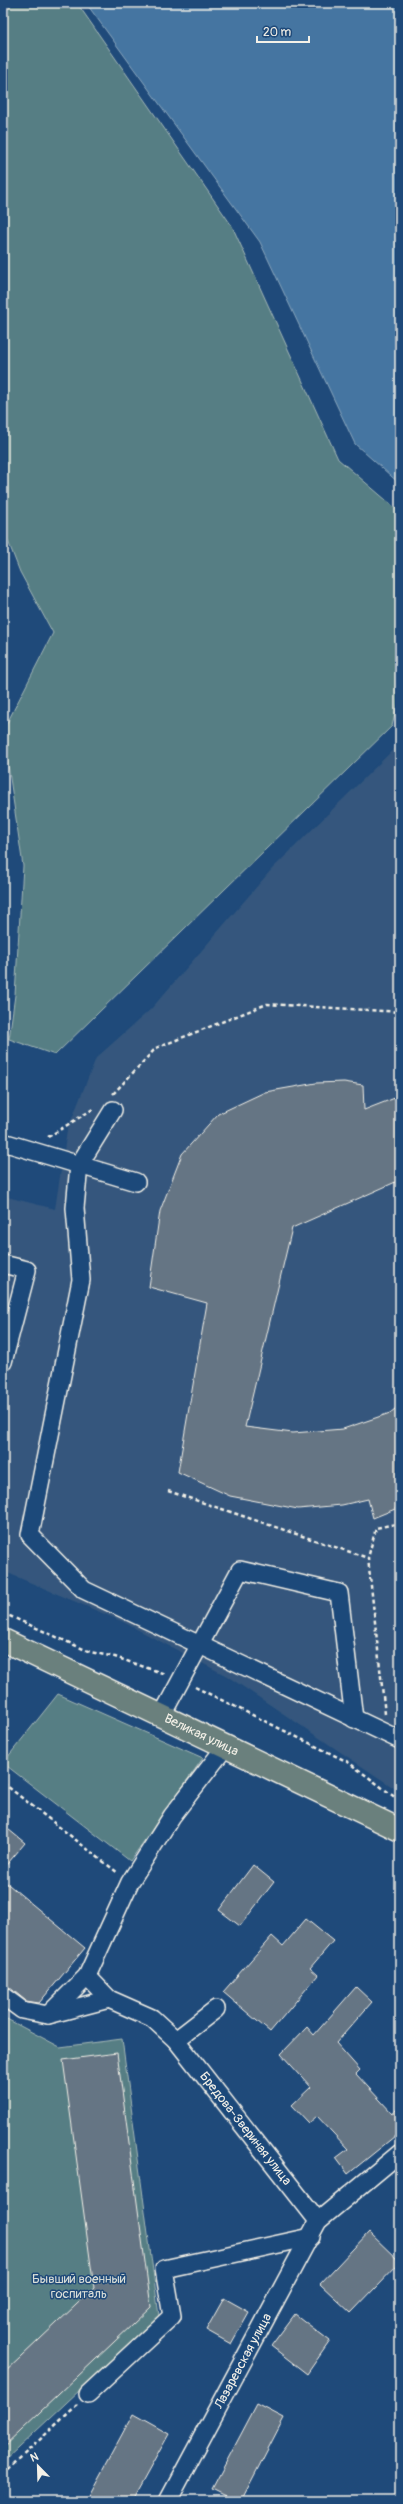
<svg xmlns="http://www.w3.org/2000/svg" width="403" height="2504" font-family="Pangolin,sans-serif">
	<rect width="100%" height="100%" fill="#1f4a7a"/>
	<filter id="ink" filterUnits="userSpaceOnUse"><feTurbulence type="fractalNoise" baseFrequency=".025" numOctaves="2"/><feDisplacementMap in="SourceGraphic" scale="8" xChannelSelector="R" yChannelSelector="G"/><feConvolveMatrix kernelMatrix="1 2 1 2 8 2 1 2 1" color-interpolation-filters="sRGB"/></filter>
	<g filter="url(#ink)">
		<!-- built -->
		<polygon fill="#34577d" points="400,743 400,1792 227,1676 121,1621 3,1571 3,1196 55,1209 67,1131 96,1058 151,1009 272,869"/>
		<!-- green -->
		<g fill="#567e84" stroke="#a5b8b6">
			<polygon points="3,3 77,3 232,226 338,459 400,512 400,695 392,726 55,1055 9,1039 15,995 23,866 3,731 53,633 20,572 3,528"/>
			<polygon points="58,1694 203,1758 130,1861 3,1763"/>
			<polygon points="3,2017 60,2047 122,2039 159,2316 3,2462"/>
		</g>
		<!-- water -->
		<polygon fill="#4575a1" stroke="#8ba7bd" points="86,3 400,3 400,484 355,444 260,242"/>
		<!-- building -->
		<g fill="#657484" stroke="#f4f1e8">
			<polygon points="344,1082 363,1085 364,1110 400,1096 400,1180 292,1228 245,1427 293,1433 343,1429 390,1413 400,1405 400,1507 373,1518 368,1499 342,1505 298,1509 230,1496 178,1472 207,1303 149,1287 160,1211 182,1154 218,1114 265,1092 316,1083"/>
			<polygon points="3,1825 25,1843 3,1869"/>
			<polygon points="253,1865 274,1882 240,1926 219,1910"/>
			<polygon points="3,1880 85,1948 39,2003 26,2001 3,1982"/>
			<polygon points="306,1919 333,1941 310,1968 318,1975 270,2032 223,1992 272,1936 283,1946"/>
			<polygon points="356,1987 372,2002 336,2043 360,2070 356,2074 392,2113 400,2107 400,2132 348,2174 336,2158 348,2149 317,2116 309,2123 292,2105 311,2087 281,2054 307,2027 314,2035"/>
			<polygon points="117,2053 151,2307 3,2447 3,2374 94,2288 63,2060"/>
			<polygon points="369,2232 400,2262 351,2313 320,2284"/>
			<polygon points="224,2298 249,2312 231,2344 206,2330"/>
			<polygon points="295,2314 330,2341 307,2374 271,2346"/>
			<polygon points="257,2404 284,2418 241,2501 236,2501 212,2489"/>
			<polygon points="133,2414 169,2434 132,2501 86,2501"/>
		</g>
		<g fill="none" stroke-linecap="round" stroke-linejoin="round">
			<defs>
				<g id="minor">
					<polyline points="113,1110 79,1165 75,1208 81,1280 30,1535 84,1590 400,1740"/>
					<polyline points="3,1142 136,1182"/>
					<polyline points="3,1264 27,1270 3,1362"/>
					<polyline points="162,1715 240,1570 339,1593 354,1719"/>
					<path id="s1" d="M87,1976L109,1999L152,2018L176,2040L318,2221"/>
					<polyline points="3,1996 22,2010 48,2015 109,1999"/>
					<polyline points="48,2015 87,1976 130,1882 172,1816 226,1746"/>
					<polyline points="176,2040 216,2009"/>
					<polyline points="88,2394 172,2316 164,2269 311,2237"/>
					<path id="s2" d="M168,2501L318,2221L400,2153"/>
				</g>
				<g id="major">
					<path id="s3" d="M3,1640L400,1830"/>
				</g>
			</defs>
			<!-- minor casing -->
			<use href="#minor" stroke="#f4f1e8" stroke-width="20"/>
			<!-- major casing -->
			<use href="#major" stroke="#f4f1e8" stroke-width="25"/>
			<!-- path -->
			<g stroke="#f4f1e8" stroke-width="2.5" stroke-dasharray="4 3" stroke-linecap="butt">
				<polyline points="113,1094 156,1048 267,1004 400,1012"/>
				<polyline points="48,1137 93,1109"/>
				<polyline points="168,1491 368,1558"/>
				<polyline points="3,1613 90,1652 115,1657 165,1674"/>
				<polyline points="195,1687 348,1762 400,1801"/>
				<polyline points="385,1714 368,1558 376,1528 400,1523"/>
				<polyline points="3,1783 118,1873"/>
				<polyline points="3,2474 77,2405"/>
			</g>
			<!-- minor -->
			<use href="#minor" stroke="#1f4a7a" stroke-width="17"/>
			<!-- major -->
			<use href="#major" stroke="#6a807d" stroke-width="22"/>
		</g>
	</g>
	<g text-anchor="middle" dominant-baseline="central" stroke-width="3" stroke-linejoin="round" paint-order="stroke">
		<!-- street labels -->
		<g font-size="13" fill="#f4f1e8" stroke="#1f4a7a">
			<text stroke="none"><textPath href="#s3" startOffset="220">Великая улица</textPath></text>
			<text stroke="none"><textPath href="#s1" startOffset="224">Бредова-Звериная улица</textPath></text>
			<text stroke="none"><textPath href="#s2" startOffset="159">Лазаревская улица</textPath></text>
		</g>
		<!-- park labels -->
		<g font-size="13" fill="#dce0d9" stroke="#1f4a7a">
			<text x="79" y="2279">Бывший военный<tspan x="79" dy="15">госпиталь</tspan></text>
		</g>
	</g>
	<!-- margin -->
	<rect width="403" height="2504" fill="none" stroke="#1f4a7a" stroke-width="16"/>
	<rect x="8" y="8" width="387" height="2488" fill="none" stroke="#f4f1e8" stroke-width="1.5" filter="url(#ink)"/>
	<!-- north arrow -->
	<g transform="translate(38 2466) rotate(337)" stroke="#1f4a7a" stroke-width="3" paint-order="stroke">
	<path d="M0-3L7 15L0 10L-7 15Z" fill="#f4f1e8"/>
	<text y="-6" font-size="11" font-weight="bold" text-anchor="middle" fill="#f4f1e8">N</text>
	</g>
	<!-- scale -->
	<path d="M257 36v6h52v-6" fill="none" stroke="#f4f1e8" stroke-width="2"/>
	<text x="263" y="36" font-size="12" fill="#f4f1e8" stroke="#1f4a7a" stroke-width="3" paint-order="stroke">20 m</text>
</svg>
